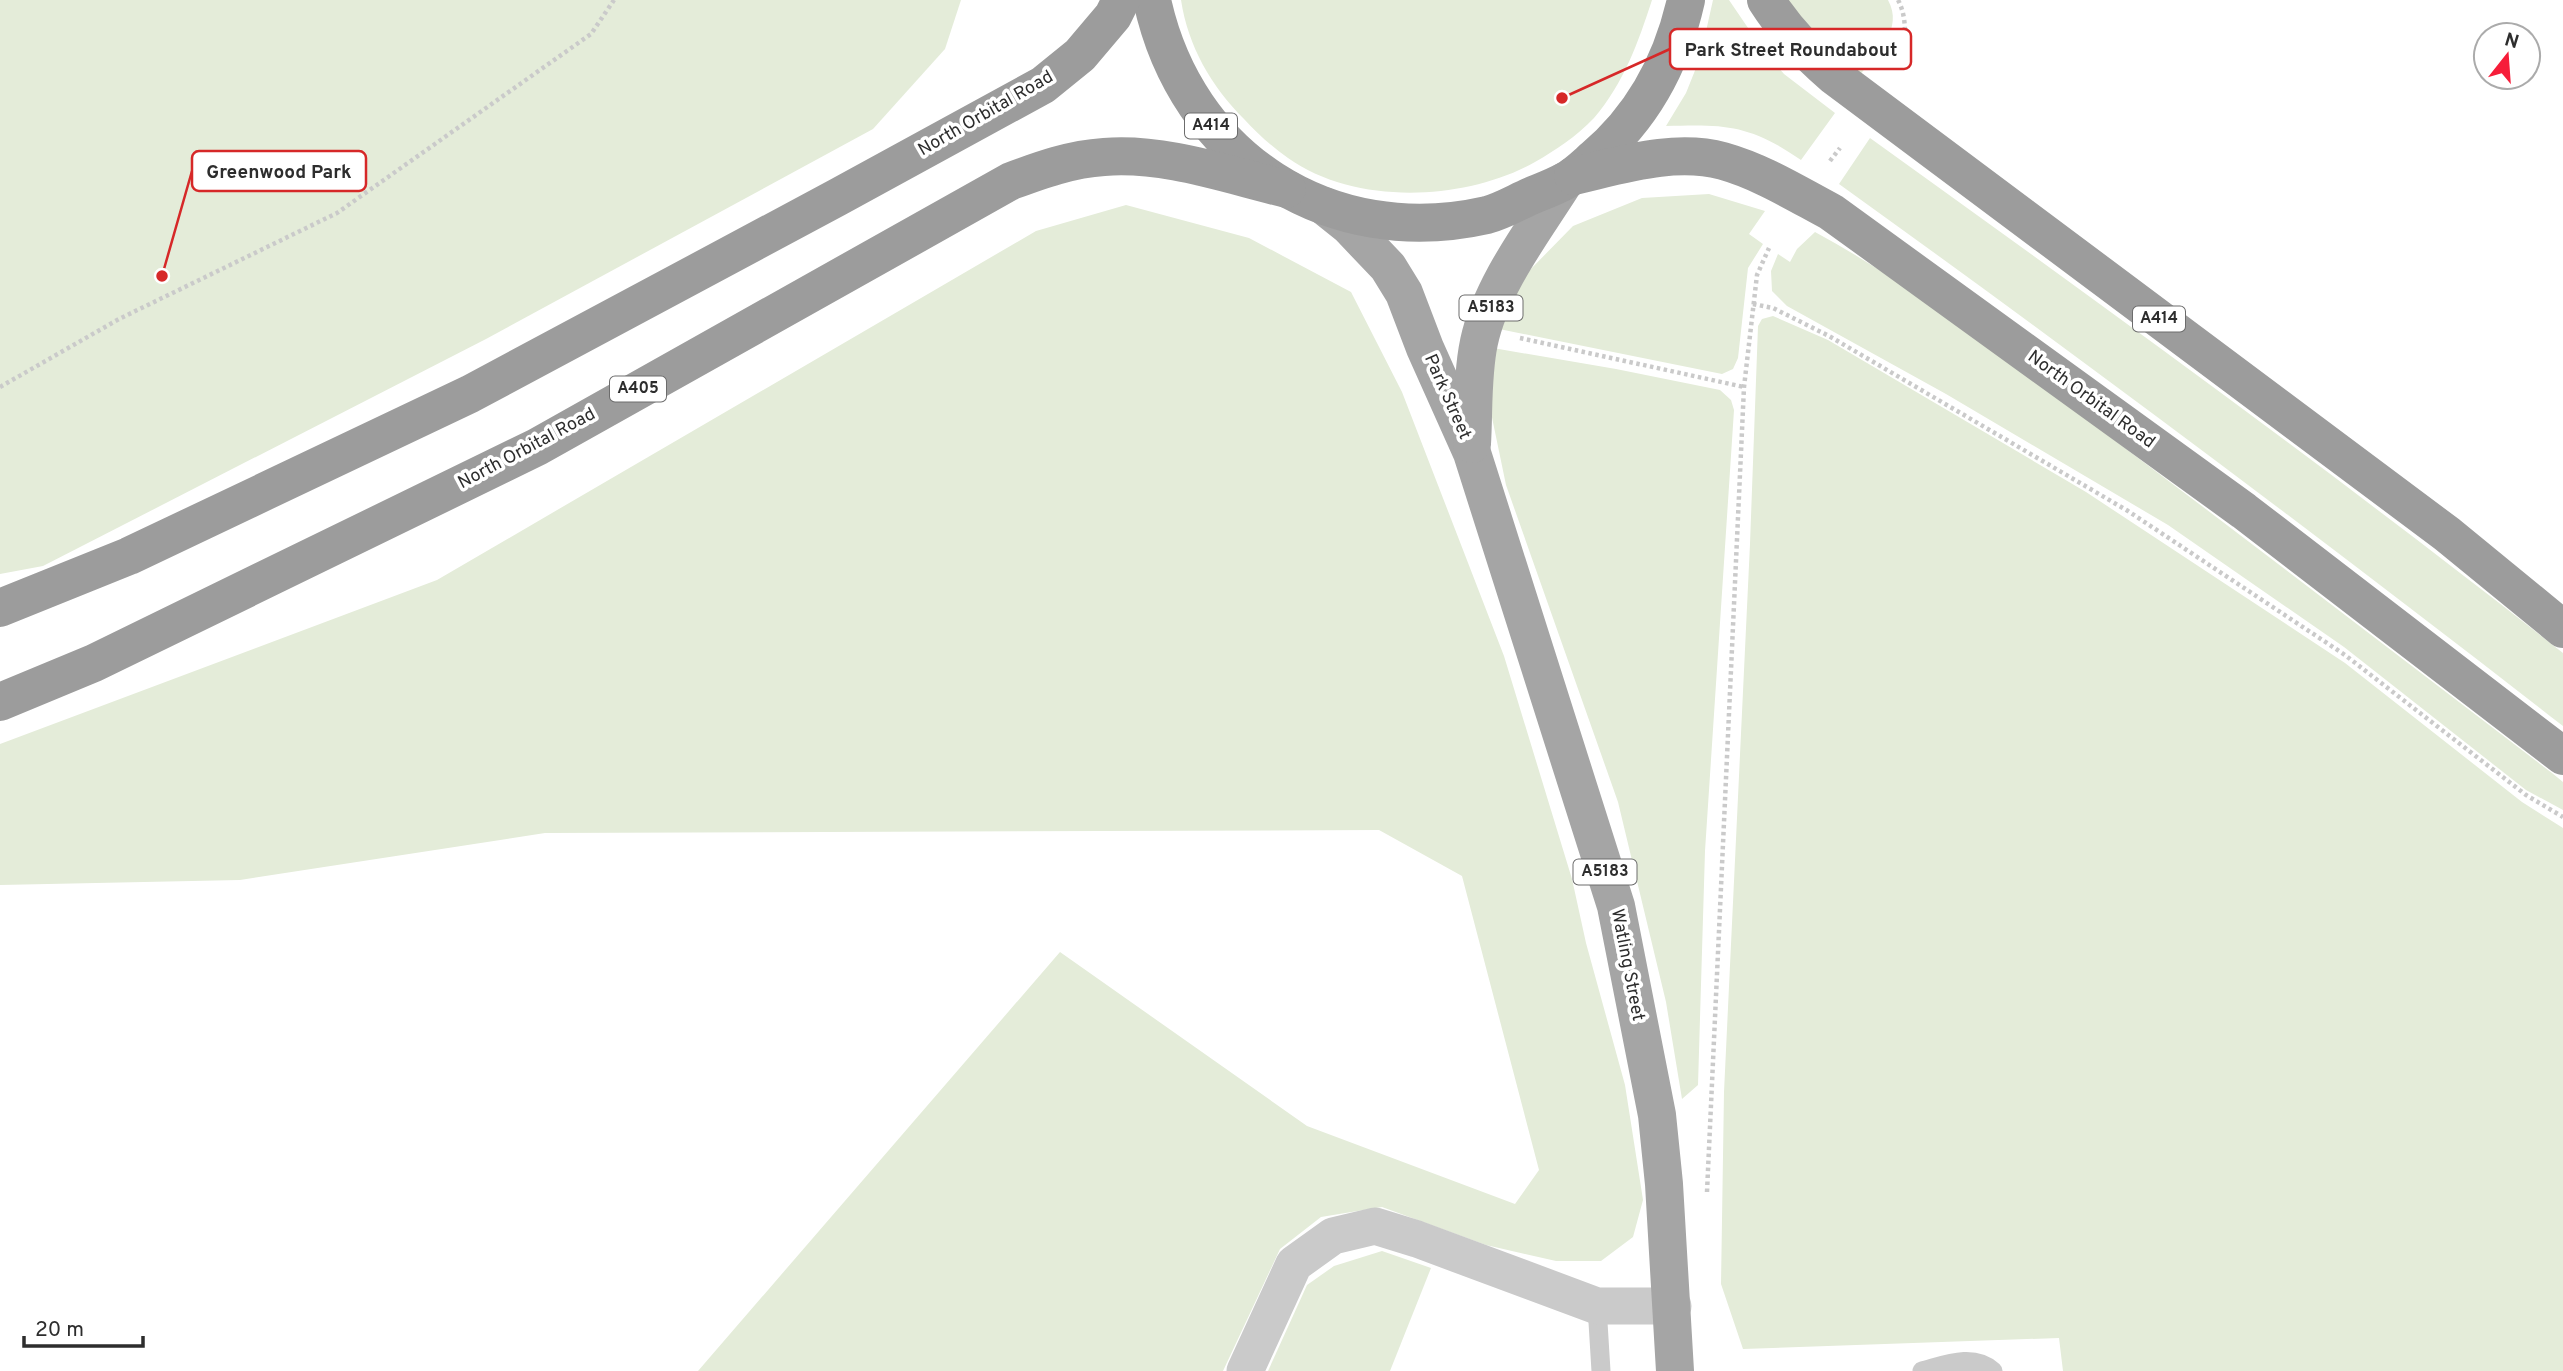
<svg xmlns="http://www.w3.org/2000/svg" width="2563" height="1371" font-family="Overpass,sans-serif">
	<rect width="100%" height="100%" fill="#fff"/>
	<!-- green -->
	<g fill="#e4ecd9">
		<polygon points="0,0 961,0 945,49 873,129 486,339 43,566 0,574"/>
		<path d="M1181,0H1652C1638,43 1624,83 1594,118C1577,136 1556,150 1535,162C1466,201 1355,206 1288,158C1272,147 1257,133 1244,119C1211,86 1188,46 1181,0Z"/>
		<path d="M1713,0H1729L1761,47L1784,74L1835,113L1801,160C1750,125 1727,124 1666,126L1686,93L1700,58Z"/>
		<path d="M1787,0H1888C1904,29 1877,53 1860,75L1821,44Z"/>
		<path d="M1870,138C2104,306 2337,475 2563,653V726C2325,541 2084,360 1839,184Z"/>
		<polygon points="1709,194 1765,211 1749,234 1763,244 1748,268 1738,358 1733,369 1722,374 1499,329 1525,275 1573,226 1642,198"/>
		<polygon points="1126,205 1249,238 1351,292 1402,392 1504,656 1572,879 1586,943 1625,1085 1643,1200 1633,1237 1601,1261 1556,1261 1486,1245 1382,1207 1321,1217 1280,1249 1223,1371 698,1371 1060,952 1307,1126 1515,1204 1539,1170 1462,876 1379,830 545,833 240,880 0,885 0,744 437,580 1036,231"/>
		<path d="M1815,232C1913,285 2000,355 2089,421C2244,537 2398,656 2552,773L2563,782V810L2526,790L2344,647L2168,525L1946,394L1787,306L1772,291L1771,271L1778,254L1790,262L1797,249Z"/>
		<polygon points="1773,316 1828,340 2086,492 2345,663 2522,802 2563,828 2563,1371 2063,1371 2059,1338 1743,1349 1721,1284 1724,1092 1750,544 1758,326 1762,319"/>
		<polygon points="1493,348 1616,369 1720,390 1731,400 1734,410 1705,851 1698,1085 1682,1099 1666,1002 1618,802 1506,485 1489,403"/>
		<polygon points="1382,1251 1431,1268 1390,1371 1268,1371 1307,1285 1334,1266"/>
	</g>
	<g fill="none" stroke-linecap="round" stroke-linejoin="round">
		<!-- path -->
		<g stroke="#cacaca" stroke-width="4.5" stroke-dasharray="3.5 3.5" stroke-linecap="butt">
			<path d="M1898,0C1908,19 1905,40 1902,61"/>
			<polyline points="1830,161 1840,148"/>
			<polyline points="1753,304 1773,308 1829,336 2128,511 2345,655 2526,795 2563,817"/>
			<polyline points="1520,338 1744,387"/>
			<polyline points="0,387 119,319 337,213 591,34 614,0"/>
			<polyline points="1707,1192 1744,387 1757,275 1769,248"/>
		</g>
		<!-- service -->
		<g stroke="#cacaca" stroke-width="19">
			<polyline points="1597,1306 1601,1371"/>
			<path d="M1922,1371C1945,1365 1973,1353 1993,1371"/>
		</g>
		<!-- minor -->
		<polyline stroke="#cacaca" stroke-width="37" points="1245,1371 1294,1264 1333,1236 1375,1226 1417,1239 1597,1306 1673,1306"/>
		<!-- primary -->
		<g stroke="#a5a5a5" stroke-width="38">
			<polyline points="1324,206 1349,226 1388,267 1404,293 1425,348 1472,453 1616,906 1657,1115 1664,1184 1675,1371"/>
			<path d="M1472,444C1474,410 1472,375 1479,342C1491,285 1535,229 1565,181"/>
		</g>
		<!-- trunk -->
		<g stroke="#9c9c9c" stroke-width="38">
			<path d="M1152,0C1186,158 1329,251 1487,215C1502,211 1517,202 1531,196C1543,191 1554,187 1565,181C1576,175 1585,166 1594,158C1644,116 1672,62 1686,0"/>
			<path d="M1766,0C1785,30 1807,53 1834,76L2447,534L2563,629"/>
			<path d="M1573,176C1622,165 1674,148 1723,161C1762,172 1797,194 1831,212L2244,511L2563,756"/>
			<polyline points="0,608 129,556 470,394 838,197 1043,85 1080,55 1113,16 1121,0"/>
			<path d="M0,702L94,663L537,447L1011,181C1041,170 1071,159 1104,157C1165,152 1228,175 1287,189"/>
		</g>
	</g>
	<g text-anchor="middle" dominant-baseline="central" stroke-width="7" stroke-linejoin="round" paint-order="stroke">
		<!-- shield labels -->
		<g fill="#fff" stroke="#6c6c6c" stroke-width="2">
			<rect x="1185" y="113.5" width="52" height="25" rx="5"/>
			<rect x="1459.5" y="295.5" width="63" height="25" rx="5"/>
			<rect x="2133" y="306.5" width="52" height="25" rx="5"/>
			<rect x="610" y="376.5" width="56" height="25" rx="5"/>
			<rect x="1573.5" y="859.5" width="63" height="25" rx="5"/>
		</g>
		<g font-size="16" font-weight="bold" fill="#2d2d2d">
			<text x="1211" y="126">A414</text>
			<text x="1491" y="308">A5183</text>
			<text x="2159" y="319">A414</text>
			<text x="638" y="389">A405</text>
			<text x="1605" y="872">A5183</text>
		</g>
		<!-- street labels -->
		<g font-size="18" fill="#2d2d2d" stroke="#fff">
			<text transform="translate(986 114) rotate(-30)">North Orbital Road</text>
			<text transform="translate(1447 397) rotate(66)">Park Street</text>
			<text transform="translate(2091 400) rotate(36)">North Orbital Road</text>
			<text transform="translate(527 449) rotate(-28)">North Orbital Road</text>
			<text transform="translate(1627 965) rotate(79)">Watling Street</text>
		</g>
	</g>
	<!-- callouts -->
	<path fill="none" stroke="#d62828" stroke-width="2.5" d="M1562 98L1670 49M162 276L192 171"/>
	<g fill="#d62828" stroke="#fff" stroke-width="2.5">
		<circle cx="1562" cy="98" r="7"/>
		<circle cx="162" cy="276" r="7"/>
	</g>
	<g fill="#fff" stroke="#d62828" stroke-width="2.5">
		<rect x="1670" y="29" width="241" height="40" rx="7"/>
		<rect x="192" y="151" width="174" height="40" rx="7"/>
	</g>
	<g font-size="19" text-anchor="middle" font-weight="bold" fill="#2d2d2d">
		<text x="1791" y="56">Park Street Roundabout</text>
		<text x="279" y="178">Greenwood Park</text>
	</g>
	<!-- north arrow -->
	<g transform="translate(2507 56) rotate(17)"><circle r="33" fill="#ffffff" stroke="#ababab" stroke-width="2"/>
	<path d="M0-5L12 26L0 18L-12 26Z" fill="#f61d39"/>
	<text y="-10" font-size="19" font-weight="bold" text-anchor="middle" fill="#2d2d2d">N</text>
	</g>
	<!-- scale -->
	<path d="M24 1336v10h119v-10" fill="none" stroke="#2d2d2d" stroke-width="3.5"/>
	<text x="35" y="1336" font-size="21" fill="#2d2d2d" stroke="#ffffff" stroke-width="5" paint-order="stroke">20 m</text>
</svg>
